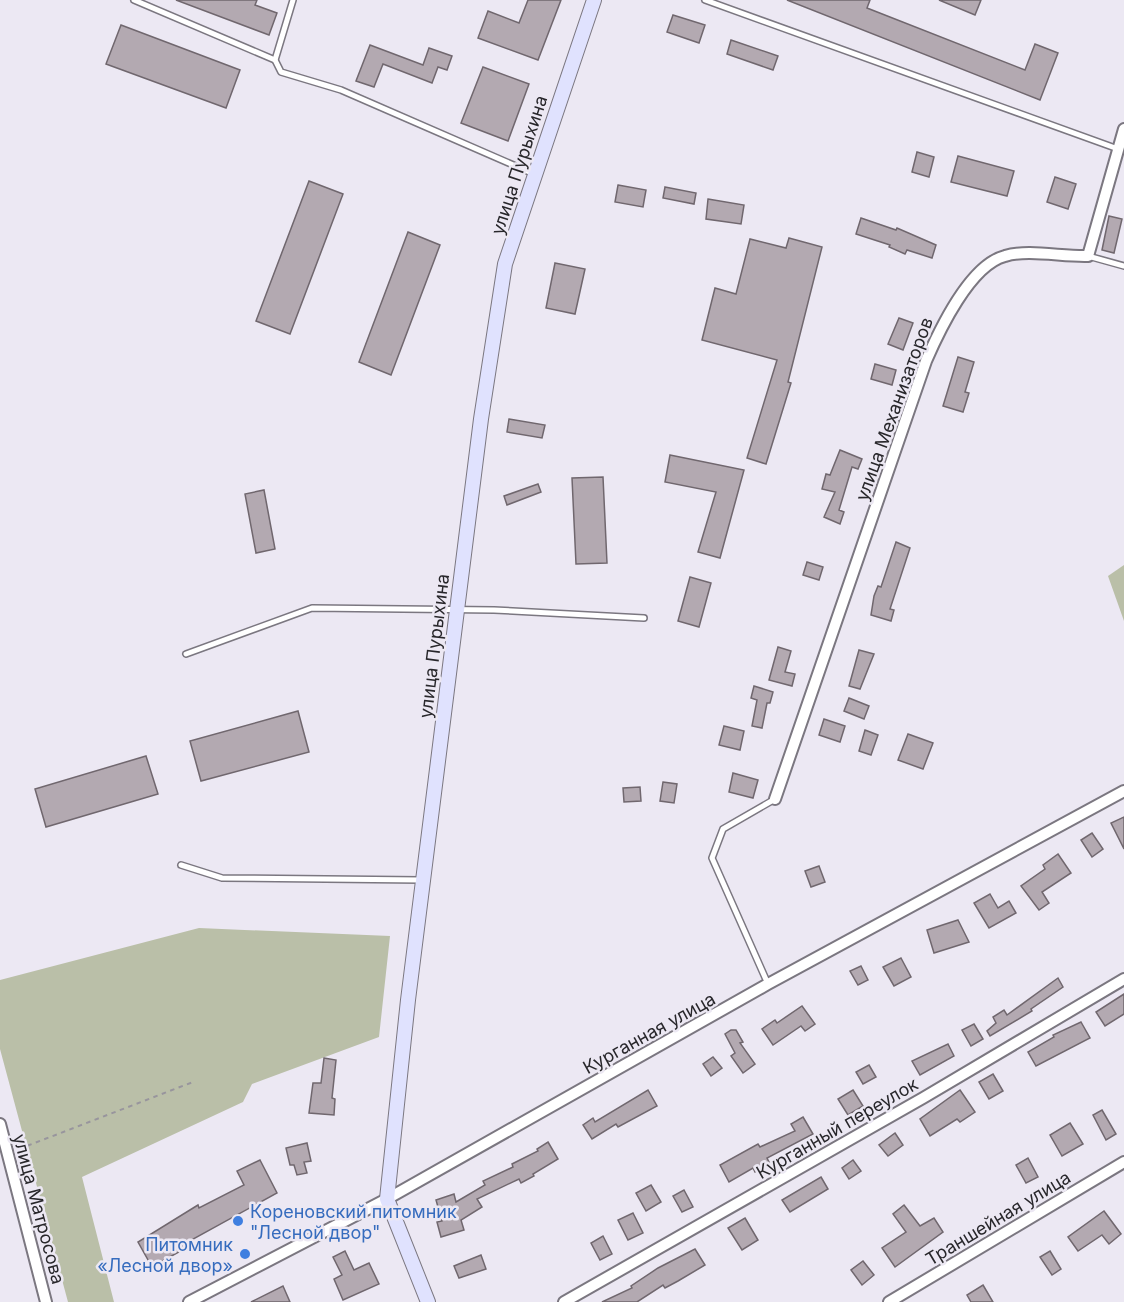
<svg xmlns="http://www.w3.org/2000/svg" width="1124" height="1302" font-family="Inter,sans-serif">
	<rect width="100%" height="100%" fill="#ece8f3"/>
	<!-- green -->
	<g fill="#babfa8">
		<polygon points="1124,565 1124,621 1108,576"/>
		<polygon points="199,928 390,936 379,1037 252,1084 243,1102 82,1177 114,1302 68,1302 0,1049 0,980"/>
	</g>
	<!-- building -->
	<g fill="#b3a9b1" stroke="#70676e" stroke-width="1.5">
		<polygon points="176,0 257,0 255,5 277,13 269,35"/>
		<polygon points="528,0 561,0 538,60 478,38 488,11 519,23"/>
		<polygon points="787,0 870,0 867,8 1025,70 1035,44 1058,53 1040,100"/>
		<polygon points="939,0 981,0 975,15"/>
		<polygon points="673,15 705,25 699,43 667,32"/>
		<polygon points="121,25 240,70 226,108 106,64"/>
		<polygon points="731,40 778,56 773,70 727,54"/>
		<polygon points="370,45 423,65 429,48 452,56 447,70 438,67 432,83 383,64 374,87 356,81"/>
		<polygon points="483,67 529,84 508,141 461,123"/>
		<polygon points="917,152 934,157 929,177 912,172"/>
		<polygon points="958,156 1014,171 1007,196 951,182"/>
		<polygon points="1055,177 1076,184 1068,209 1047,202"/>
		<polygon points="309,181 343,194 290,334 256,321"/>
		<polygon points="618,185 646,190 643,207 615,202"/>
		<polygon points="665,187 696,193 694,204 663,198"/>
		<polygon points="708,199 744,205 741,224 706,219"/>
		<polygon points="1109,216 1122,219 1114,253 1102,250"/>
		<polygon points="861,218 896,230 897,228 936,245 932,258 907,250 905,254 889,247 890,245 856,234"/>
		<polygon points="408,232 440,245 391,375 359,362"/>
		<polygon points="789,238 822,247 788,382 791,383 766,464 747,458 777,360 702,340 715,288 736,294 750,239 786,248"/>
		<polygon points="555,263 585,269 575,314 546,308"/>
		<polygon points="899,318 913,323 903,350 888,344"/>
		<polygon points="958,357 974,362 965,392 969,393 963,412 943,406"/>
		<polygon points="875,364 896,370 892,385 871,379"/>
		<polygon points="509,419 545,425 542,438 507,432"/>
		<polygon points="840,450 862,459 858,469 852,467 839,510 844,512 840,524 824,517 835,492 822,489 826,474 830,475"/>
		<polygon points="670,455 744,470 720,558 698,552 716,492 665,482"/>
		<polygon points="603,477 607,563 576,564 572,478"/>
		<polygon points="538,484 541,492 507,505 504,496"/>
		<polygon points="264,490 275,549 256,553 245,494"/>
		<polygon points="896,542 910,548 890,609 894,610 891,621 871,615 874,596 878,586 881,587"/>
		<polygon points="807,562 823,567 819,580 803,575"/>
		<polygon points="690,577 711,583 699,627 678,621"/>
		<polygon points="778,647 791,651 785,672 795,674 792,686 769,680"/>
		<polygon points="859,650 874,654 860,689 849,686"/>
		<polygon points="754,686 773,692 770,703 767,703 762,728 752,726 757,700 751,698"/>
		<polygon points="849,698 869,706 864,719 844,711"/>
		<polygon points="298,711 309,752 201,781 190,741"/>
		<polygon points="824,719 845,726 840,742 819,735"/>
		<polygon points="724,726 744,731 740,750 719,745"/>
		<polygon points="865,730 878,735 871,755 859,751"/>
		<polygon points="908,734 933,743 923,769 898,760"/>
		<polygon points="146,756 158,794 46,827 35,789"/>
		<polygon points="733,773 758,780 753,798 729,792"/>
		<polygon points="663,782 677,784 674,803 660,801"/>
		<polygon points="640,787 641,801 624,802 623,788"/>
		<polygon points="1124,817 1124,849 1111,823"/>
		<polygon points="1092,833 1103,849 1092,857 1081,840"/>
		<polygon points="1058,854 1071,873 1042,892 1049,903 1039,910 1021,886 1045,869 1043,865"/>
		<polygon points="819,866 825,882 811,887 805,871"/>
		<polygon points="990,894 998,908 1009,901 1016,913 989,928 974,903"/>
		<polygon points="958,920 969,942 934,953 927,930"/>
		<polygon points="901,958 911,977 894,986 883,967"/>
		<polygon points="861,966 868,980 858,985 850,971"/>
		<polygon points="1058,978 1063,987 1031,1009 1032,1011 990,1036 987,1031 996,1023 993,1017 1004,1010 1007,1015"/>
		<polygon points="1124,994 1124,1014 1105,1026 1096,1012"/>
		<polygon points="802,1006 815,1024 805,1031 801,1026 773,1045 762,1029 775,1020 777,1023"/>
		<polygon points="1081,1022 1090,1038 1036,1066 1028,1052 1054,1037 1053,1035"/>
		<polygon points="974,1024 983,1039 971,1046 962,1030"/>
		<polygon points="731,1030 736,1030 743,1042 740,1043 755,1064 743,1073 731,1056 735,1053 725,1034"/>
		<polygon points="948,1044 954,1056 920,1075 912,1061"/>
		<polygon points="713,1057 722,1068 711,1076 703,1064"/>
		<polygon points="324,1058 336,1060 332,1098 335,1099 334,1115 309,1113 313,1083 321,1083"/>
		<polygon points="869,1065 876,1077 863,1084 856,1072"/>
		<polygon points="993,1074 1003,1091 989,1099 979,1082"/>
		<polygon points="648,1090 657,1106 618,1127 616,1124 592,1139 583,1125 593,1118 595,1122"/>
		<polygon points="853,1090 863,1106 848,1115 838,1099"/>
		<polygon points="960,1090 975,1112 960,1122 957,1119 930,1136 920,1119"/>
		<polygon points="1102,1110 1116,1134 1106,1140 1093,1115"/>
		<polygon points="803,1117 813,1134 767,1158 770,1164 755,1172 753,1168 729,1182 720,1165 758,1144 760,1147 795,1131 791,1124"/>
		<polygon points="1070,1123 1083,1144 1062,1156 1050,1135"/>
		<polygon points="895,1133 903,1145 888,1156 879,1145"/>
		<polygon points="548,1142 558,1159 533,1174 534,1176 521,1183 519,1179 477,1199 482,1207 461,1220 464,1230 441,1237 437,1222 442,1221 436,1200 454,1194 456,1202 485,1185 483,1181 513,1167 512,1164 538,1151 537,1149"/>
		<polygon points="307,1143 311,1161 304,1162 307,1173 297,1175 294,1165 290,1165 286,1148"/>
		<polygon points="1028,1158 1038,1177 1026,1183 1016,1165"/>
		<polygon points="260,1160 277,1193 184,1244 186,1248 152,1267 138,1242 198,1205 199,1208 244,1185 237,1171"/>
		<polygon points="853,1160 861,1171 849,1179 842,1168"/>
		<polygon points="821,1177 828,1189 790,1212 782,1200"/>
		<polygon points="651,1185 661,1202 646,1211 636,1193"/>
		<polygon points="684,1190 693,1207 682,1212 673,1196"/>
		<polygon points="904,1205 920,1226 934,1218 943,1232 895,1267 882,1248 906,1232 893,1214"/>
		<polygon points="1104,1211 1121,1234 1109,1244 1102,1235 1078,1251 1068,1237"/>
		<polygon points="633,1213 643,1233 628,1240 618,1220"/>
		<polygon points="745,1218 758,1240 742,1250 728,1228"/>
		<polygon points="603,1236 612,1254 600,1260 591,1243"/>
		<polygon points="695,1249 705,1265 678,1281 665,1288 663,1285 637,1302 602,1302 632,1288 631,1286 658,1268"/>
		<polygon points="345,1251 354,1270 369,1263 379,1284 343,1300 334,1279 342,1275 333,1257"/>
		<polygon points="1050,1251 1061,1269 1052,1275 1040,1257"/>
		<polygon points="481,1255 486,1269 459,1278 454,1266"/>
		<polygon points="863,1261 874,1275 862,1285 851,1270"/>
		<polygon points="983,1285 993,1302 971,1302 967,1295"/>
		<polygon points="283,1286 290,1302 251,1302"/>
	</g>
	<g fill="none" stroke-linecap="round" stroke-linejoin="round">
		<defs>
			<g id="lane">
				<polyline points="134,0 275,60"/>
				<polyline points="293,0 275,60 281,72 341,90 534,174"/>
				<polyline points="705,0 1118,149"/>
				<polyline points="1088,256 1124,266"/>
				<polyline points="186,654 312,608 494,610 644,618"/>
				<polyline points="181,865 222,878 421,880"/>
				<polyline points="768,984 712,858 723,829 775,799"/>
			</g>
			<g id="street">
				<path d="M775,799L926,361C939,331 970,265 1005,256C1028,249 1063,257 1088,256L1124,129"/>
				<polyline points="0,1124 46,1302"/>
				<polyline points="189,1302 387,1199 768,984 1124,791"/>
				<polyline points="564,1302 923,1098 1124,979"/>
				<polyline points="889,1302 1124,1162"/>
			</g>
			<polyline id="secondary" points="428,1302 387,1199 408,1000 481,419 505,264 594,0"/>
		</defs>
		<!-- lane casing -->
		<use href="#lane" stroke="#7b7780" stroke-width="8"/>
		<!-- street casing -->
		<use href="#street" stroke="#7b7780" stroke-width="14"/>
		<!-- secondary casing -->
		<use href="#secondary" stroke="#7b7780" stroke-width="16"/>
		<!-- path -->
		<polyline stroke="#98959d" stroke-width="2" stroke-dasharray="4.5 4.5" stroke-linecap="butt" points="19,1149 193,1082"/>
		<!-- lane -->
		<use href="#lane" stroke="#fff" stroke-width="5"/>
		<!-- street -->
		<use href="#street" stroke="#fff" stroke-width="10"/>
		<!-- secondary -->
		<use href="#secondary" stroke="#e0e2fe" stroke-width="14"/>
	</g>
	<!-- markers -->
	<g fill="#3f7fe0" stroke="#ece8f3" stroke-width="2">
		<circle cx="238" cy="1221" r="6"/>
		<circle cx="245" cy="1254" r="6"/>
	</g>
	<g text-anchor="middle" dominant-baseline="central" stroke-width="5" stroke-linejoin="round" paint-order="stroke">
		<!-- street labels -->
		<g font-size="18" fill="#28272b" stroke="#ece8f3">
			<text transform="translate(519 165) rotate(-72)">улица Пурыхина</text>
			<text transform="translate(894 409) rotate(-70)">улица Механизаторов</text>
			<text transform="translate(434 646) rotate(-83)">улица Пурыхина</text>
			<text transform="translate(649 1033) rotate(-29)">Курганная улица</text>
			<text transform="translate(837 1128) rotate(-30)">Курганный переулок</text>
			<text transform="translate(39 1209) rotate(75)">улица Матросова</text>
			<text transform="translate(998 1218) rotate(-31)">Траншейная улица</text>
		</g>
		<!-- shop labels -->
		<g font-size="18" fill="#366cbe" stroke="#ece8f3" text-anchor="start">
			<text x="250" y="1211">Кореновский питомник<tspan x="250" dy="21">"Лесной двор"</tspan></text>
			<text x="233" y="1244" text-anchor="end">Питомник<tspan x="233" dy="21">«Лесной двор»</tspan></text>
		</g>
	</g>
</svg>
